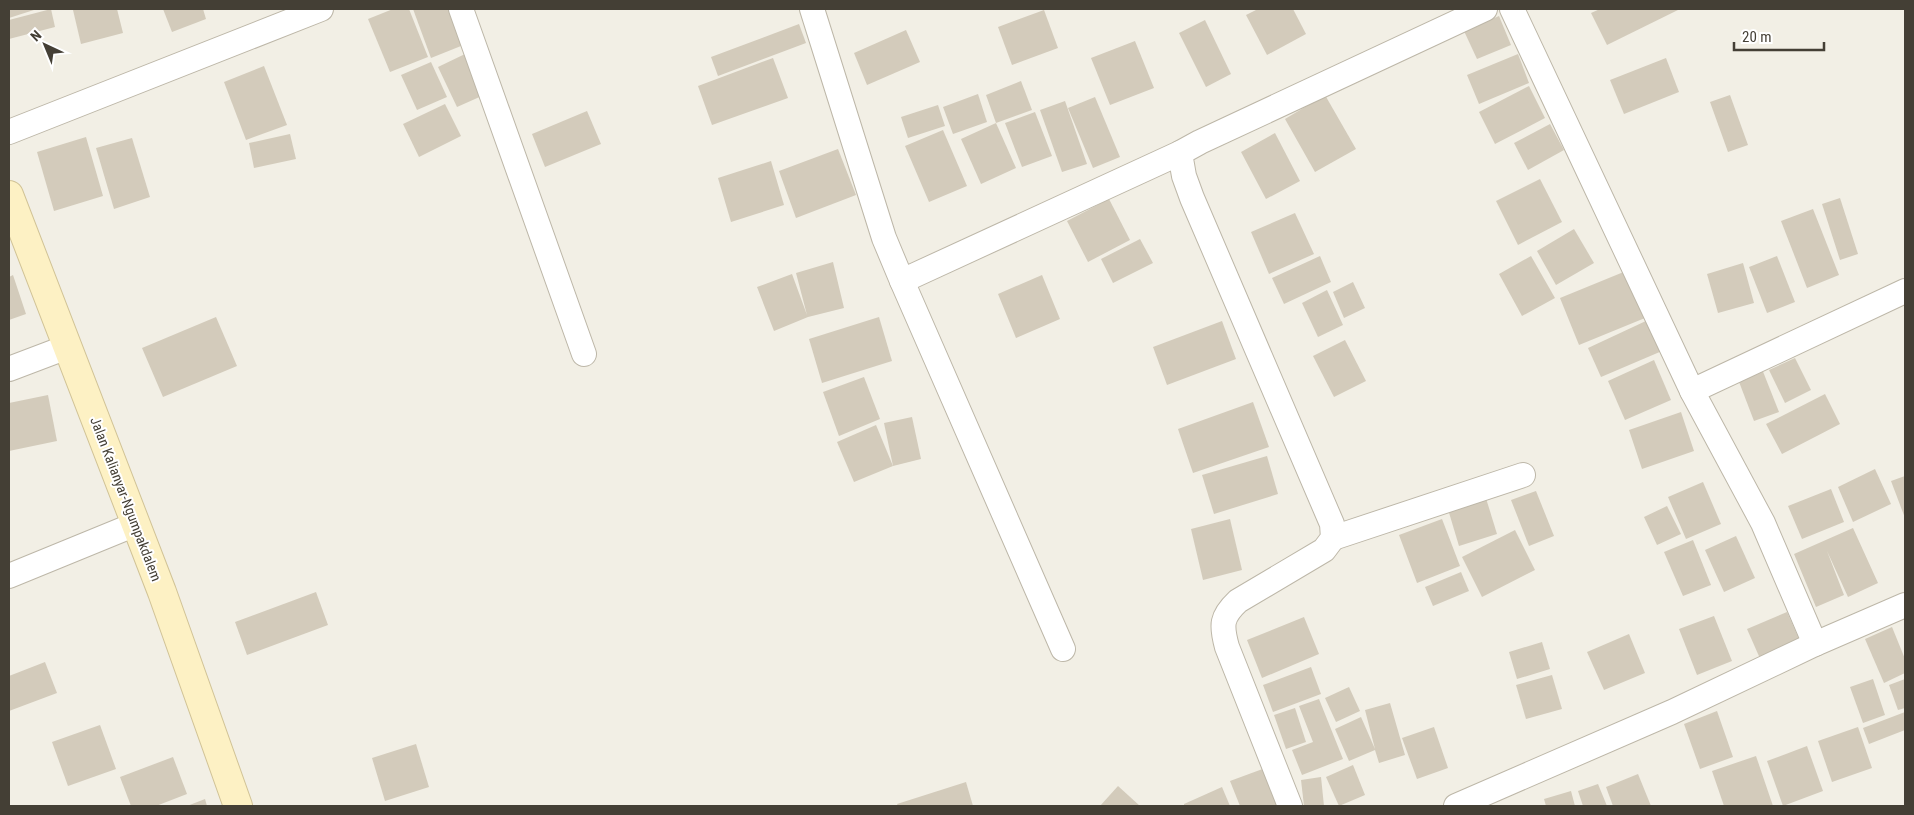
<svg xmlns="http://www.w3.org/2000/svg" width="1914" height="815" font-family="'Roboto Condensed',sans-serif">
	<rect width="100%" height="100%" fill="#f2efe5"/>
	<!-- building -->
	<g fill="#d3cbbb">
		<polygon points="9,9 37,9 9,18"/>
		<polygon points="51,9 55,27 9,39 9,20"/>
		<polygon points="77,9 117,9 123,33 81,44 73,10"/>
		<polygon points="163,9 203,9 206,19 172,32"/>
		<polygon points="393,9 409,9 428,57 390,72 368,19"/>
		<polygon points="413,9 458,9 471,42 431,58"/>
		<polygon points="1258,9 1293,9 1306,34 1267,55 1246,15"/>
		<polygon points="1600,9 1680,9 1607,45 1591,13"/>
		<polygon points="1044,10 1058,48 1012,65 998,27"/>
		<polygon points="1499,16 1511,45 1477,59 1464,31"/>
		<polygon points="1205,20 1231,74 1206,87 1179,33"/>
		<polygon points="799,24 806,43 718,76 711,57"/>
		<polygon points="906,30 920,62 867,85 854,53"/>
		<polygon points="1135,41 1154,88 1110,105 1091,58"/>
		<polygon points="465,54 484,95 457,107 438,67"/>
		<polygon points="1518,54 1529,83 1479,104 1467,75"/>
		<polygon points="773,58 788,98 712,125 698,86"/>
		<polygon points="1666,58 1679,92 1624,114 1610,80"/>
		<polygon points="431,62 447,97 417,110 401,75"/>
		<polygon points="264,66 287,125 246,140 224,82"/>
		<polygon points="1021,81 1032,110 996,123 986,95"/>
		<polygon points="1529,86 1545,118 1495,144 1479,112"/>
		<polygon points="978,94 987,122 953,134 943,107"/>
		<polygon points="1325,95 1356,149 1315,172 1285,119"/>
		<polygon points="1730,95 1748,145 1728,152 1710,102"/>
		<polygon points="1095,97 1120,157 1093,168 1068,108"/>
		<polygon points="1065,101 1087,164 1062,172 1040,110"/>
		<polygon points="445,104 461,136 419,157 403,124"/>
		<polygon points="938,105 945,126 908,138 901,117"/>
		<polygon points="587,111 601,144 545,167 532,134"/>
		<polygon points="1035,112 1052,156 1022,167 1005,123"/>
		<polygon points="996,123 1016,168 981,184 961,139"/>
		<polygon points="1550,124 1564,150 1528,170 1514,143"/>
		<polygon points="943,130 967,186 929,202 905,146"/>
		<polygon points="1275,133 1300,181 1266,199 1241,152"/>
		<polygon points="290,134 296,159 254,168 249,143"/>
		<polygon points="86,137 103,196 54,211 37,152"/>
		<polygon points="132,138 150,197 114,209 96,148"/>
		<polygon points="838,149 856,195 796,218 779,171"/>
		<polygon points="771,161 784,205 731,222 718,178"/>
		<polygon points="1540,179 1562,222 1518,245 1496,201"/>
		<polygon points="1840,198 1858,254 1840,260 1822,204"/>
		<polygon points="1109,199 1130,240 1088,262 1067,221"/>
		<polygon points="1813,209 1839,275 1807,288 1781,221"/>
		<polygon points="1295,213 1314,254 1269,274 1251,232"/>
		<polygon points="1574,229 1594,263 1556,285 1537,251"/>
		<polygon points="1140,239 1153,263 1113,283 1101,259"/>
		<polygon points="1320,256 1331,282 1284,304 1272,278"/>
		<polygon points="1531,256 1555,298 1522,316 1499,274"/>
		<polygon points="1777,256 1795,302 1767,313 1749,267"/>
		<polygon points="833,262 844,308 808,317 774,331 757,287 792,274 807,315 796,273"/>
		<polygon points="1743,263 1754,303 1718,313 1707,274"/>
		<polygon points="1626,271 1645,318 1579,345 1560,298"/>
		<polygon points="13,275 26,314 9,320 9,277"/>
		<polygon points="1042,275 1060,319 1016,338 998,294"/>
		<polygon points="1353,282 1365,308 1344,318 1333,292"/>
		<polygon points="1327,290 1343,325 1318,337 1302,303"/>
		<polygon points="216,317 237,366 163,397 142,348"/>
		<polygon points="879,317 892,361 822,383 809,339"/>
		<polygon points="1648,320 1662,351 1601,377 1588,348"/>
		<polygon points="1222,321 1236,359 1167,385 1153,347"/>
		<polygon points="1345,340 1366,381 1334,397 1313,356"/>
		<polygon points="1795,358 1811,390 1785,403 1769,370"/>
		<polygon points="1654,360 1671,400 1625,420 1608,381"/>
		<polygon points="1760,364 1779,412 1754,421 1736,374"/>
		<polygon points="864,377 880,419 839,436 823,392"/>
		<polygon points="1825,394 1840,424 1782,454 1766,424"/>
		<polygon points="48,395 57,441 9,451 9,403"/>
		<polygon points="1253,402 1269,447 1193,473 1178,429"/>
		<polygon points="1681,412 1694,451 1642,469 1629,430"/>
		<polygon points="912,417 921,459 893,466 884,423"/>
		<polygon points="876,425 893,466 854,482 837,442"/>
		<polygon points="1267,456 1278,494 1214,514 1202,475"/>
		<polygon points="1875,469 1891,504 1853,522 1838,487"/>
		<polygon points="1905,476 1905,518 1891,481"/>
		<polygon points="1703,482 1721,524 1686,539 1668,497"/>
		<polygon points="1831,489 1844,522 1802,539 1788,506"/>
		<polygon points="1536,491 1554,536 1529,546 1511,500"/>
		<polygon points="1485,495 1497,534 1459,546 1447,506"/>
		<polygon points="1667,506 1681,534 1657,545 1644,517"/>
		<polygon points="1230,519 1242,570 1203,580 1191,529"/>
		<polygon points="1442,519 1460,566 1417,583 1399,535"/>
		<polygon points="1853,528 1878,583 1848,597 1827,551 1844,595 1816,607 1794,554"/>
		<polygon points="1515,530 1535,570 1482,597 1462,557"/>
		<polygon points="1736,536 1755,578 1724,592 1705,550"/>
		<polygon points="1693,540 1711,585 1683,596 1664,552"/>
		<polygon points="1461,572 1469,591 1433,606 1425,587"/>
		<polygon points="316,592 328,625 247,655 235,622"/>
		<polygon points="1787,612 1802,646 1762,663 1747,629"/>
		<polygon points="1714,616 1732,661 1697,675 1679,629"/>
		<polygon points="1304,617 1319,654 1262,678 1247,640"/>
		<polygon points="1892,627 1905,659 1905,673 1884,683 1865,639"/>
		<polygon points="1629,634 1645,673 1604,690 1587,652"/>
		<polygon points="1542,642 1550,669 1517,679 1509,652"/>
		<polygon points="45,662 57,693 9,711 9,676"/>
		<polygon points="1311,667 1321,694 1273,712 1263,685"/>
		<polygon points="1552,675 1562,709 1526,719 1516,685"/>
		<polygon points="1873,679 1885,715 1863,723 1850,687"/>
		<polygon points="1905,679 1905,708 1898,710 1889,685"/>
		<polygon points="1349,687 1360,711 1336,722 1325,698"/>
		<polygon points="1319,699 1343,759 1302,775 1292,750 1313,742 1299,706"/>
		<polygon points="1390,703 1405,755 1379,763 1375,750 1349,761 1335,729 1361,717 1375,749 1365,710"/>
		<polygon points="1295,708 1306,742 1286,749 1274,715"/>
		<polygon points="1717,711 1733,757 1700,769 1684,724"/>
		<polygon points="1905,712 1905,730 1869,744 1863,728"/>
		<polygon points="100,725 116,769 68,786 52,742"/>
		<polygon points="1434,727 1448,768 1417,779 1402,738"/>
		<polygon points="1858,727 1872,768 1832,782 1818,741"/>
		<polygon points="416,744 429,787 385,801 372,758"/>
		<polygon points="1807,746 1823,791 1783,806 1767,761"/>
		<polygon points="1756,756 1773,806 1724,806 1712,771"/>
		<polygon points="173,757 187,794 156,806 131,806 120,777"/>
		<polygon points="1353,765 1365,795 1339,806 1326,777"/>
		<polygon points="1268,767 1283,806 1240,806 1230,781"/>
		<polygon points="1638,774 1651,806 1613,806 1606,787"/>
		<polygon points="1321,777 1324,806 1304,806 1301,780"/>
		<polygon points="966,782 973,806 898,806 897,804"/>
		<polygon points="1598,784 1607,806 1583,806 1578,791"/>
		<polygon points="1118,786 1140,806 1100,806"/>
		<polygon points="1222,787 1230,806 1184,806 1184,804"/>
		<polygon points="1571,791 1575,806 1546,806 1544,799"/>
		<polygon points="205,799 207,806 187,806"/>
	</g>
	<g fill="none" stroke-linecap="round" stroke-linejoin="round">
		<defs>
			<g id="street">
				<polyline points="461,9 584,354"/>
				<polyline points="812,9 884,238 902,281 1063,649"/>
				<polyline points="1512,9 1692,391 1763,523 1815,644"/>
				<polyline points="9,132 321,9"/>
				<polyline points="902,281 1180,153"/>
				<polyline points="9,369 67,347"/>
				<polyline points="1692,391 1905,291"/>
				<polyline points="1333,538 1523,475"/>
				<polyline points="9,576 136,524"/>
				<path d="M1290,806L1227,647C1221,625 1221,617 1238,601L1324,550L1333,538L1332,524L1192,198L1184,176L1180,153L1200,142L1485,9"/>
				<polyline points="1456,806 1672,712 1815,644 1905,605"/>
			</g>
			<polyline id="secondary" points="9,195 162,592 238,806"/>
		</defs>
		<!-- street casing -->
		<use href="#street" stroke="#bdb7a8" stroke-width="26"/>
		<!-- secondary casing -->
		<use href="#secondary" stroke="#d1c396" stroke-width="30"/>
		<!-- street -->
		<use href="#street" stroke="#fff" stroke-width="24"/>
		<!-- secondary -->
		<use href="#secondary" stroke="#fdf1c4" stroke-width="28"/>
	</g>
	<g text-anchor="middle" dominant-baseline="central" stroke-width="4" stroke-linejoin="round" paint-order="stroke">
		<!-- street labels -->
		<g font-size="14" fill="#443f35" stroke="#fff">
			<text transform="translate(126 499) rotate(69)">Jalan Kalianyar-Ngumpakdalem</text>
		</g>
	</g>
	<!-- border -->
	<rect width="1914" height="815" fill="none" stroke="#443f35" stroke-width="20"/>
	<!-- north arrow -->
	<g transform="translate(45 45) rotate(316)" stroke="#ffffff" stroke-width="4" paint-order="stroke">
	<path d="M0-4L9 19L0 12L-9 19Z" fill="#443f35"/>
	<text y="-8" font-size="14" font-weight="bold" text-anchor="middle" fill="#443f35">N</text>
	</g>
	<!-- scale -->
	<path d="M1734 42v8h90v-8" fill="none" stroke="#443f35" stroke-width="2.5"/>
	<text x="1742" y="42" font-size="15" fill="#443f35" stroke="#ffffff" stroke-width="4" paint-order="stroke">20 m</text>
</svg>
